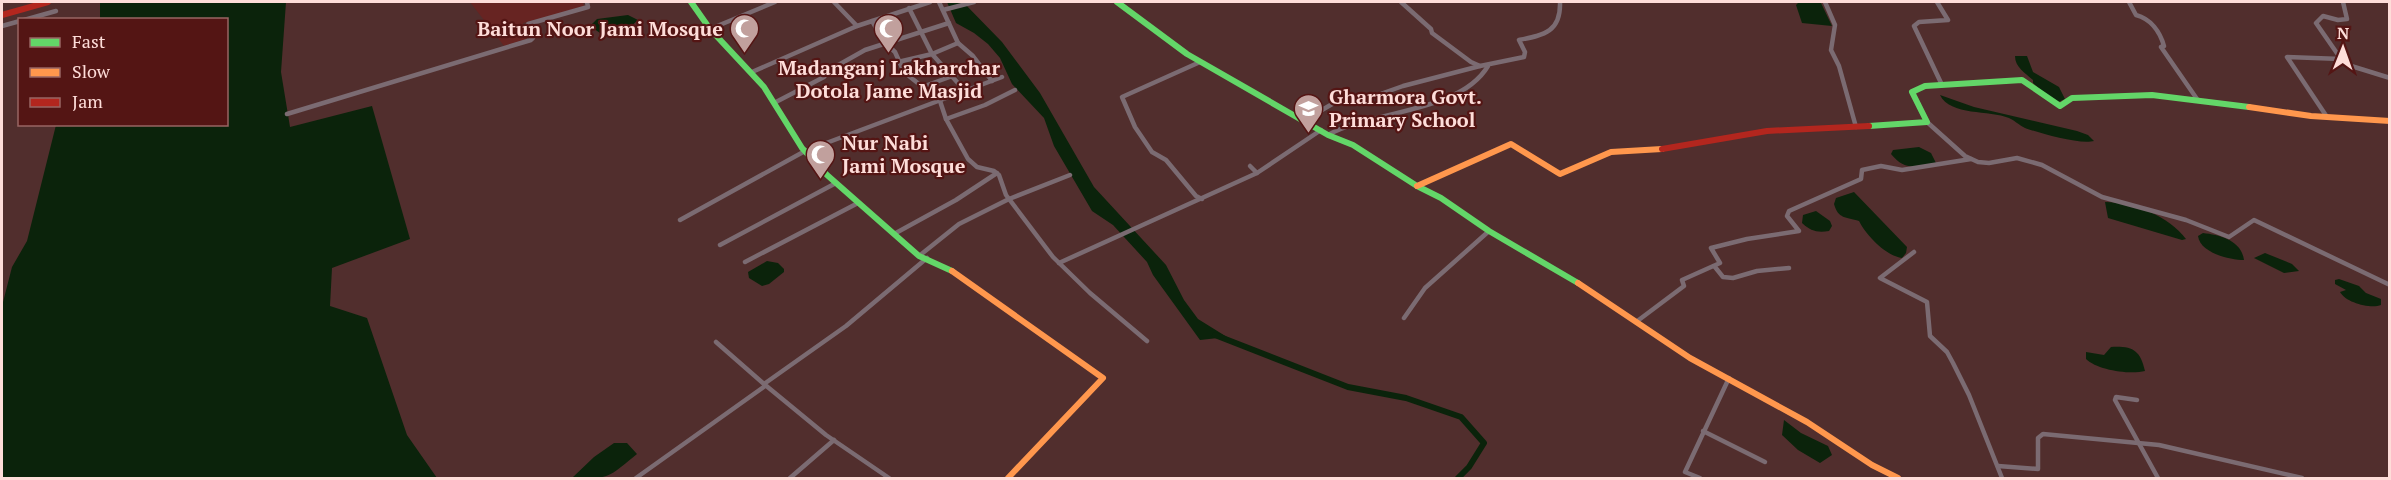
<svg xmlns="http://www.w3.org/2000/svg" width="2391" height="480" font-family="'PT Serif',serif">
	<rect width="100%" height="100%" fill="#512e2d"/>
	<!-- built -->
	<polygon fill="#672422" points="470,2 583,2 584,7 523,23 527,39 504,46"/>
	<!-- water -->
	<g fill="#0b230b">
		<polygon points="100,2 286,2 281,72 290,127 372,106 410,239 332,268 330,306 367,318 407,435 437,478 2,478 2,306 12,267 27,241 56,125 226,124 226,20 100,19"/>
		<polygon points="947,2 963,2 1002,42 1040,93 1094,187 1166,265 1184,300 1198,319 1227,337 1200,340 1153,275 1147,262 1113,225 1092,211 1054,146 1044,118 1012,84 1000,58 988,44 974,33 956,23"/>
		<polygon points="1798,3 1821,3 1832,26 1802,23 1796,5"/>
		<polygon points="628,15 638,20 628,29 617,28 600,33 590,26 597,19"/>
		<path d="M2015,56H2027L2033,72L2059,87L2065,99L2056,103L2033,83V80C2025,73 2015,67 2015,56Z"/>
		<path d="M1940,95L1974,107L2077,131L2088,135L2094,141C2080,145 2039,133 2025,128C2019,125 2014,120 2009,118C1990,110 1950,116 1940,95Z"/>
		<path d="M1919,147L1931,153L1936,163C1915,166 1906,172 1891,154L1893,150Z"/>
		<path d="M1854,192L1907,247L1906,253L1902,258C1886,256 1866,235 1859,221C1846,217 1838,219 1834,204L1836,198Z"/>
		<path d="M2105,202C2135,202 2168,216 2186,239L2182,240L2108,218Z"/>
		<path d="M1816,211L1830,221L1832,226L1829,231C1817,233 1811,231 1802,223L1803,215Z"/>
		<path d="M2203,233C2220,235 2241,240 2244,260C2230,260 2200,253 2198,236Z"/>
		<polygon points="2265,253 2292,264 2299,271 2284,273 2254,258"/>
		<polygon points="767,261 778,263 784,269 784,272 769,284 762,286 749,278 748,272"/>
		<path d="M2339,279L2359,286L2366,293L2381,299V305C2371,309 2346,303 2340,292L2346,290L2335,284V280Z"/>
		<path d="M2111,347C2133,346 2140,350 2145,371C2130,375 2097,370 2086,359V352L2104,355Z"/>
		<polygon points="1784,420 1801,433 1828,446 1832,455 1820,463 1798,450 1782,435"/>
		<path d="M614,443H627L637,454C607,478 611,479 572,478L594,457Z"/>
	</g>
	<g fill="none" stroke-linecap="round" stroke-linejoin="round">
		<!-- canal -->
		<polyline stroke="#0b230b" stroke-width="6" points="1215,335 1348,387 1406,398 1461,417 1484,443 1469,467 1458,478"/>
		<!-- street -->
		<g stroke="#7b6b72" stroke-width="4.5">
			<polyline points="834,2 857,26"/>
			<polyline points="939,2 958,43 973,56 992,81"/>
			<path d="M1401,2L1431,29L1432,33L1471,62L1480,66L1524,57L1525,52L1519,40C1544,35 1561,32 1560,2"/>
			<polyline points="1825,2 1835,25 1831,50 1839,66 1856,127"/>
			<polyline points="1937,2 1948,20 1919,22 1914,26 1942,85"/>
			<path d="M2129,2L2136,15C2151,19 2160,32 2164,46L2161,47L2197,99"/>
			<polyline points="909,8 932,54 965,91"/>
			<polyline points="943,10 974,2"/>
			<polyline points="24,20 56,11"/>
			<polyline points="872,21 884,42 895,52 904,72 940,101 946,119 968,159 977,167 994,171 999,175 1006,195 1053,257 1090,293 1147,341"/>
			<polyline points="2,26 20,21"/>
			<polyline points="710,29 775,2"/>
			<polyline points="2341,59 2348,65 2390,78"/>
			<polyline points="898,62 932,54 958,43"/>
			<polyline points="1200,62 1122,97 1135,127 1152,152 1166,160 1196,196 1202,199"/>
			<polyline points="752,72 857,26 930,2"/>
			<polyline points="922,87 980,66"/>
			<polyline points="774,103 824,77 833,68 865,50 949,23"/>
			<polyline points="287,114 531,40 533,38 528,24 588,7 587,2"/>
			<polyline points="2327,117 2287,57 2341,59 2316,23 2323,16 2338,20 2347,19 2343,2"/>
			<polyline points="946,119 985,105 1015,90"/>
			<polyline points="1305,120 1339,100 1354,98 1358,102 1403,86 1480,66"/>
			<polyline points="1927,122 1965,156 1978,162 1989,163 2017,158 2042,165 2102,197 2186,220 2229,237 2254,220 2390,285"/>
			<path d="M1328,135C1373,110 1460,113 1488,66"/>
			<polyline points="1250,166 1257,173"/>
			<polyline points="680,220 805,151 1002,77"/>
			<polyline points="894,234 956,200 997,173"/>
			<polyline points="720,245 836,183"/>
			<polyline points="1914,252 1880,278 1927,302 1930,336 1947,352 1953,363 1969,395 2002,478"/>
			<polyline points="919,256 959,224 1009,199 1070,175"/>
			<polyline points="745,262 858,203"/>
			<polyline points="1059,263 1257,173 1321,130"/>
			<polyline points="1715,267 1723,277 1733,278 1757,271 1789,268"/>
			<polyline points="1404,318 1425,288 1489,231"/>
			<polyline points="1636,322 1684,286 1682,280 1720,263 1711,248 1747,239 1799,231 1787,216 1789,211 1861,179 1862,170 1881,166 1902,170 1971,159"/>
			<polyline points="716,342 764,384"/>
			<polyline points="2137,400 2116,397 2115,400 2158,478"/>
			<polyline points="1703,431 1765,462"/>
			<polyline points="1998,466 2038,469 2038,438 2043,434 2159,445 2302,478"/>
			<polyline points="636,478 765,386"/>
			<polyline points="790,478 834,440"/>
			<polyline points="889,478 826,435 764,384 846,326 927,258"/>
			<polyline points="1700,478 1685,472 1729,378"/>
		</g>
		<!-- fast -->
		<g stroke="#63d668" stroke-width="6">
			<polyline points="691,2 710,29 764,87 802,148 827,175 919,256 952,271"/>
			<polyline points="1117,2 1187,54 1328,135 1353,145 1417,186 1441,198 1489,231 1578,283"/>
			<polyline points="1869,126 1927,122 1912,92 1925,86 2022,80 2060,106 2072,98 2152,95 2249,107"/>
		</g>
		<!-- slow -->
		<g stroke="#ff974d" stroke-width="6">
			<polyline points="2249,107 2311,116 2390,121"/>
			<polyline points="1417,186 1511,144 1560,174 1611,152 1662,149"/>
			<polyline points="952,271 1103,378 1008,478"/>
			<polyline points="1578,283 1690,358 1807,422 1872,465 1898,478"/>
		</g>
		<!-- jam -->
		<g stroke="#b3261e" stroke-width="6">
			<polyline points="2,15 48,2"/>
			<polyline points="1662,149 1767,131 1869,126"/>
		</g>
	</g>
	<!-- icons -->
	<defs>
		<symbol id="mosque-pin" viewBox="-11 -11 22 30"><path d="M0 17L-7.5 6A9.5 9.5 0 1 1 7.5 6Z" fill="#c1a09d" stroke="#541514"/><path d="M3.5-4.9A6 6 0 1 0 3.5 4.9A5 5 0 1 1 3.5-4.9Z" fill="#fff"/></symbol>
		<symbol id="school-pin" viewBox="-11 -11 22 30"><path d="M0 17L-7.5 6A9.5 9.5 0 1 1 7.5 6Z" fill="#c1a09d" stroke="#541514"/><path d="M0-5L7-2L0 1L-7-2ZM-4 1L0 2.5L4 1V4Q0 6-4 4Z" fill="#fff"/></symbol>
	</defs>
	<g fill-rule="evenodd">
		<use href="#mosque-pin" x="728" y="12" width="33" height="45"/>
		<use href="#mosque-pin" x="872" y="12" width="33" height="45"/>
		<use href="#school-pin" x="1292" y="92" width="33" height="45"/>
		<use href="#mosque-pin" x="804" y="138" width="33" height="45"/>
	</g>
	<g text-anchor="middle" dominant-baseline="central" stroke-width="4.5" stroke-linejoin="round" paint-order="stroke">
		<!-- poi labels -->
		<g font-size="20" font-weight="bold" fill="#feddd9" stroke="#541514" text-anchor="start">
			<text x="723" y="28" text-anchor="end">Baitun Noor Jami Mosque</text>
			<text x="889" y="67" text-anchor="middle">Madanganj Lakharchar<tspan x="889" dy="23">Dotola Jame Masjid</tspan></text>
			<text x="1329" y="96">Gharmora Govt.<tspan x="1329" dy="23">Primary School</tspan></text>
			<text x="842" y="142">Nur Nabi<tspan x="842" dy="23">Jami Mosque</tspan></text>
		</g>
	</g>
	<!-- border -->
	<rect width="2391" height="480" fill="none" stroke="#feddd9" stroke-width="6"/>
	<!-- legend -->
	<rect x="18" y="18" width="210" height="108" fill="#541514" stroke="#986563" stroke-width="1.5"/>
	<rect x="30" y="38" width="30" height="9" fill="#63d668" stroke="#986563" stroke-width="1.5"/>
	<text x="72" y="48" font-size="18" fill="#feddd9">Fast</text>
	<rect x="30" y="68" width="30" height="9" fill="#ff974d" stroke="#986563" stroke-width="1.5"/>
	<text x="72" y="78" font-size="18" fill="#feddd9">Slow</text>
	<rect x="30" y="98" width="30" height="9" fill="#b3261e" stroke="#986563" stroke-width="1.5"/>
	<text x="72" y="108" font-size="18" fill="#feddd9">Jam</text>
	<!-- north arrow -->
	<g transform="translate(2343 48) rotate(1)" stroke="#541514" stroke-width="4.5" paint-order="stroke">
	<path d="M0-4.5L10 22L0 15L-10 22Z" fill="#feddd9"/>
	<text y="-9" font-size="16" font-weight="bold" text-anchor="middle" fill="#feddd9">N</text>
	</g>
</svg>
